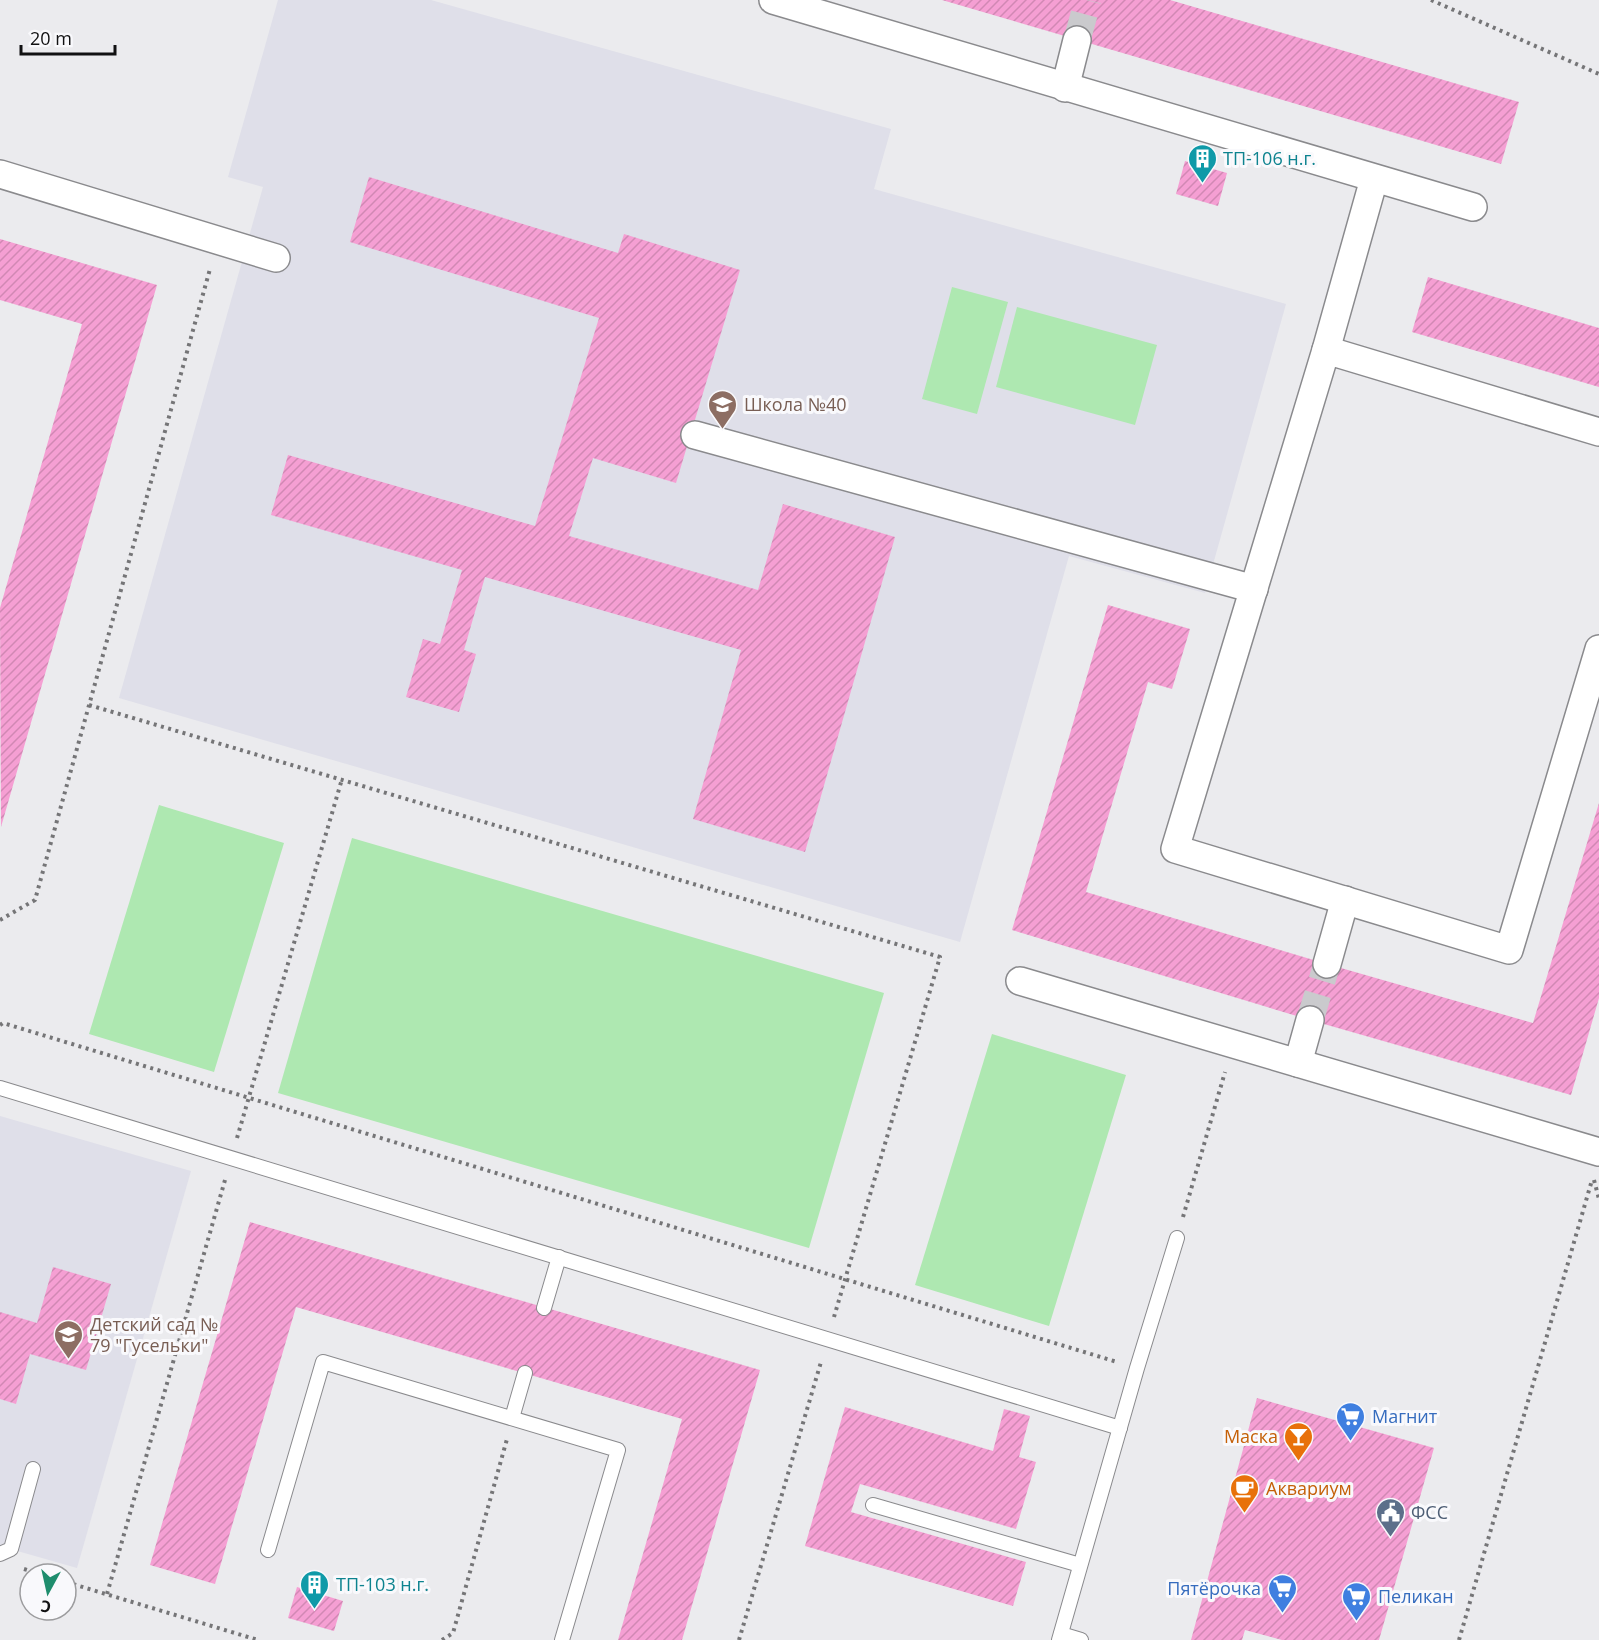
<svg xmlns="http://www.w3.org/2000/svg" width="1599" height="1640" font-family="'Open Sans',sans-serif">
	<defs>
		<pattern id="building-hatch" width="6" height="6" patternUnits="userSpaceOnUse" patternTransform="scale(1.5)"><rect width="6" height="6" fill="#f59fd3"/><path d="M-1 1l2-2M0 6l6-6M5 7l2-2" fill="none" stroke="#d188b4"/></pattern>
	</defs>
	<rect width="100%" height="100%" fill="#ebebee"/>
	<!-- built -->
	<g fill="#dfdfe9">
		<polygon points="278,0 431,0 891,129 874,189 1286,304 1205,593 1069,556 960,942 119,698 263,187 228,177"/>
		<polygon points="0,1116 191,1171 77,1568 0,1546"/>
	</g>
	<!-- pitch -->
	<g fill="#aee8b1">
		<polygon points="952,287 1008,302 977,414 922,399"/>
		<polygon points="1017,307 1157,345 1135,425 996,387"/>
		<polygon points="159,805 284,843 214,1072 89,1034"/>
		<polygon points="352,838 884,993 809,1248 278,1093"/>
		<polygon points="992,1034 1126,1075 1049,1326 915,1285"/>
	</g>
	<!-- building -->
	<g fill="url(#building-hatch)">
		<polygon points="942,0 1170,0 1519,102 1501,164"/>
		<polygon points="1185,161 1227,173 1218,206 1176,194"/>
		<polygon points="369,177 618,253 624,234 740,270 676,483 593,458 569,536 758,590 783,504 895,537 805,852 693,819 741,650 485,577 464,650 476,654 459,712 406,697 423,639 440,644 462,570 271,515 288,455 535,526 599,318 350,242"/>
		<polygon points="0,239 157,285 1,827 0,608 82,324 0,300"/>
		<polygon points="1428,277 1599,328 1599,387 1412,332"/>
		<polygon points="1108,605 1190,629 1172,689 1148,682 1086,892 1327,964 1533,1023 1599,803 1599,998 1571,1095 1310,1020 1012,930"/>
		<polygon points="250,1222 760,1370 682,1640 618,1640 682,1419 296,1307 215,1584 150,1565"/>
		<polygon points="53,1267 111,1284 86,1370 30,1354 16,1404 0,1399 0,1312 37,1323"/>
		<polygon points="1257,1398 1434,1448 1379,1640 1282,1640 1245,1630 1242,1640 1191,1640"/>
		<polygon points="845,1407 993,1451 1004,1409 1030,1416 1019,1457 1036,1462 1016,1529 860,1484 851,1512 1026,1562 1013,1606 805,1546"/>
		<polygon points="297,1587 343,1601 334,1631 288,1618"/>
	</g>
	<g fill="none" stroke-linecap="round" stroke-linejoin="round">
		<!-- street-tunnel -->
		<g stroke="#cacacd" stroke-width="27" stroke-dasharray="27 14" stroke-linecap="butt">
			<polyline points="1077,40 1088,0"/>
			<polyline points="1310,1020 1327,964"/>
		</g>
		<defs>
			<g id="lane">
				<polyline points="0,1088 1120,1428"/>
				<polyline points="544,1308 559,1257"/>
				<polyline points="512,1418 525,1373"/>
				<polyline points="873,1505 1080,1565"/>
				<polyline points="268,1550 323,1362 618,1450 562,1640"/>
				<polyline points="0,1554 11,1549 33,1469"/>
				<polyline points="1061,1634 1081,1640"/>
				<polyline points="1059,1640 1137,1368 1177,1238"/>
			</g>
			<g id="street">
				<polyline points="773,0 1473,207"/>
				<polyline points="1065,88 1077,40"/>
				<polyline points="0,174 276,258"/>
				<polyline points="1326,350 1374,179"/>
				<polyline points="1599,432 1326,350 1175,849 1509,950 1599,649"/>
				<polyline points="695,435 1254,589"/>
				<polyline points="1327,964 1345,900"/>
				<polyline points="1020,981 1599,1152"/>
				<polyline points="1298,1063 1310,1020"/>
			</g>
		</defs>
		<!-- lane casing -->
		<use href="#lane" stroke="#8a8a8d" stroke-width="16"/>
		<!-- street casing -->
		<use href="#street" stroke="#8a8a8d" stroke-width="30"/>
		<!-- path -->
		<g stroke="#757577" stroke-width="4" stroke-dasharray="3 4.5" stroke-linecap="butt">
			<polyline points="1431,0 1599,74"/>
			<polyline points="89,705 940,957 834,1317"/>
			<polyline points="0,920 35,900 210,269"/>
			<polyline points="0,1025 3,1023 1117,1362"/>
			<polyline points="237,1138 342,779"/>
			<polyline points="1594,1180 1599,1199"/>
			<polyline points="1183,1217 1225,1072"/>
			<polyline points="24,1569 40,1574"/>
			<polyline points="66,1582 258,1640"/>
			<polyline points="107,1594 225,1180"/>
			<polyline points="442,1640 453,1633 507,1439"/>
			<polyline points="739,1640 821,1362"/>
			<polyline points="1459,1640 1592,1180"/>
		</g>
		<!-- lane -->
		<use href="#lane" stroke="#fff" stroke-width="14"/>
		<!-- street -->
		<use href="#street" stroke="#fff" stroke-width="27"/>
	</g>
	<!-- icons -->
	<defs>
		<symbol id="building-pin" viewBox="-11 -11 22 30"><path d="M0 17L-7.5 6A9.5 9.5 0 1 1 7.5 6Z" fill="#0f9aa8" stroke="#f9f9fc"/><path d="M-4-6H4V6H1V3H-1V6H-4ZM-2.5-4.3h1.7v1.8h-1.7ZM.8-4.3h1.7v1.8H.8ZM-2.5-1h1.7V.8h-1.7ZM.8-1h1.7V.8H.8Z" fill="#fff"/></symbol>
		<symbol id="school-pin" viewBox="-11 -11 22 30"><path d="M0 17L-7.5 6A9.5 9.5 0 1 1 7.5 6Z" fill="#8d6e63" stroke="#f9f9fc"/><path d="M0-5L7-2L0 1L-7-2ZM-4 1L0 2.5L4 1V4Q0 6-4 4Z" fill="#fff"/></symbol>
		<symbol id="supermarket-pin" viewBox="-11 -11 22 30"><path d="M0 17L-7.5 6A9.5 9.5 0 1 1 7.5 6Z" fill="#3f7fe0" stroke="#f9f9fc"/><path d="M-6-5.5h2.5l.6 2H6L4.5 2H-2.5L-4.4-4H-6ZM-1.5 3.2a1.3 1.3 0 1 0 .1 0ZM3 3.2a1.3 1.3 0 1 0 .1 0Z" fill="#fff"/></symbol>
		<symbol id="bar-pin" viewBox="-11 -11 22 30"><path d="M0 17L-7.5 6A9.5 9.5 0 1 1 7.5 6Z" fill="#e8710a" stroke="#f9f9fc"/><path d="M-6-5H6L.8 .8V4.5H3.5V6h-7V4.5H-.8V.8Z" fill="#fff"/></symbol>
		<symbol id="cafe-pin" viewBox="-11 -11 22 30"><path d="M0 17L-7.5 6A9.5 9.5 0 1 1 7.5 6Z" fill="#e8710a" stroke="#f9f9fc"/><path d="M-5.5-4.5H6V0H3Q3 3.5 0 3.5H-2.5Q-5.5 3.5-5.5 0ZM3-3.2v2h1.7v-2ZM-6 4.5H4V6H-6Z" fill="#fff"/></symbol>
		<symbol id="civic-pin" viewBox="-11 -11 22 30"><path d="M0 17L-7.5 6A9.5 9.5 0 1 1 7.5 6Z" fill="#5c6f8a" stroke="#f9f9fc"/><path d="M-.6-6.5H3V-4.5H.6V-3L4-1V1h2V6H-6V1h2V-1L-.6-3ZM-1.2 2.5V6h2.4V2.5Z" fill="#fff"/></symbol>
	</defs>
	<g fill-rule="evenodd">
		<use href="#building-pin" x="1186" y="142" width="33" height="45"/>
		<use href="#school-pin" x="706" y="388" width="33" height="45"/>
		<use href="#school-pin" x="52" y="1318" width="33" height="45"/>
		<use href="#supermarket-pin" x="1334" y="1400" width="33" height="45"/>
		<use href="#bar-pin" x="1282" y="1420" width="33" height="45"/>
		<use href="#cafe-pin" x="1228" y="1472" width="33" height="45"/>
		<use href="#civic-pin" x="1374" y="1496" width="33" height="45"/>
		<use href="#building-pin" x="298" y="1568" width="33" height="45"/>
		<use href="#supermarket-pin" x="1266" y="1572" width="33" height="45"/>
		<use href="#supermarket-pin" x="1340" y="1580" width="33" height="45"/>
	</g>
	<g text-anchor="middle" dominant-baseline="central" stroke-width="6" stroke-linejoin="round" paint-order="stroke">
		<!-- culture labels -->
		<g font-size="18" fill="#0d838f" stroke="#f9f9fc" text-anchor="start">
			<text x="1223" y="158">ТП-106 н.г.</text>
			<text x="336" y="1584">ТП-103 н.г.</text>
		</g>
		<!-- education labels -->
		<g font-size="18" fill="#785e54" stroke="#f9f9fc" text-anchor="start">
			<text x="744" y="404">Школа №40</text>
			<text x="90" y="1324">Детский сад №<tspan x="90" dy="21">79 "Гусельки"</tspan></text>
		</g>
		<!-- shop labels -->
		<g font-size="18" fill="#366cbe" stroke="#f9f9fc" text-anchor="start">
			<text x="1372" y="1416">Магнит</text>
			<text x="1261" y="1588" text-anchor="end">Пятёрочка</text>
			<text x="1378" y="1596">Пеликан</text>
		</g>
		<!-- food labels -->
		<g font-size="18" fill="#c56008" stroke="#f9f9fc" text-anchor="end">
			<text x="1278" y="1436">Маска</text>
			<text x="1266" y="1488" text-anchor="start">Аквариум</text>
		</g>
		<!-- service labels -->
		<g font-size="18" fill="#4e5e75" stroke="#f9f9fc" text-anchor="start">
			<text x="1411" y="1512">ФСС</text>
		</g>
	</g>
	<!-- north arrow -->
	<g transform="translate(48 1592) rotate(188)"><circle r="28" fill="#f9f9fc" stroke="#9c9c9e" stroke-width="1.5"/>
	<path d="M0-4.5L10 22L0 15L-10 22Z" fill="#1e8d6d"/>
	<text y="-9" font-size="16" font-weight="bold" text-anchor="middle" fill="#111112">С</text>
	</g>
	<!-- scale -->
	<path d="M21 45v9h94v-9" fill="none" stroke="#111112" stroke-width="3"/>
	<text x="30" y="45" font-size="18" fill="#111112" stroke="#f9f9fc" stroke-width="4.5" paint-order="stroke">20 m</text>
</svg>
